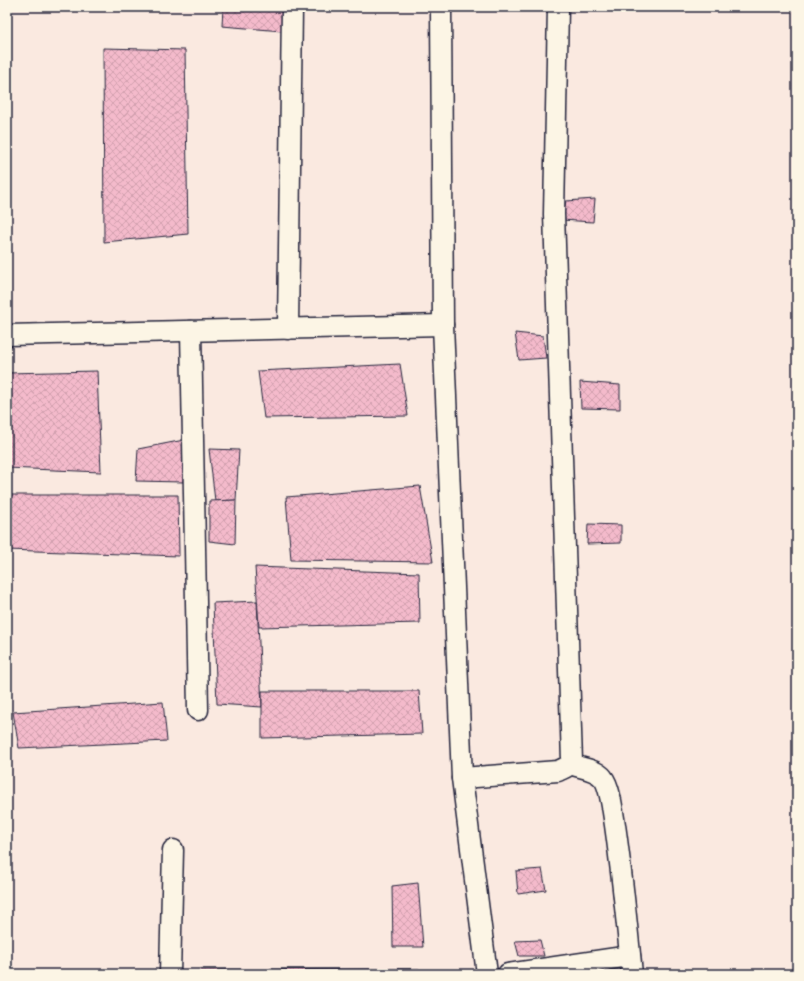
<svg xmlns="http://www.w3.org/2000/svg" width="804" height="981" font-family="'Patrick Hand',sans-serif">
	<defs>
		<pattern id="building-cross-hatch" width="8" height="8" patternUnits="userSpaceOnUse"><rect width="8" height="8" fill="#f4bacb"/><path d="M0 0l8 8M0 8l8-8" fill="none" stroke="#d1a0af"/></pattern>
	</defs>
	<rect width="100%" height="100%" fill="#fae9e0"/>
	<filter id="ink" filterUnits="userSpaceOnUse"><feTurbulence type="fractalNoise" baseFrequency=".025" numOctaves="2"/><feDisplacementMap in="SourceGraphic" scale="8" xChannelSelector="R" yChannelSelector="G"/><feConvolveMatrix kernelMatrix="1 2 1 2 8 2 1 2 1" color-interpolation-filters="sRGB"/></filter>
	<g filter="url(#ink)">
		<!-- building -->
		<g fill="url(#building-cross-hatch)" stroke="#22223b">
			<polygon points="223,7 284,7 282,31 222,26"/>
			<polygon points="103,48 185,50 188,234 104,242"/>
			<polygon points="595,199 593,222 562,220 566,201"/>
			<polygon points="515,333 543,336 546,358 519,360"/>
			<polygon points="400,364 408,416 264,418 258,371"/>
			<polygon points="97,371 101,472 7,468 7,373"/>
			<polygon points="580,382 620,385 620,409 581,408"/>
			<polygon points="184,440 183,482 136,481 138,449"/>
			<polygon points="209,449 239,450 236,500 215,501"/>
			<polygon points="420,486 433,562 291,560 286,497"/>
			<polygon points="7,495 178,495 179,556 7,550"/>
			<polygon points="236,500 235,544 209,541 209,501"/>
			<polygon points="588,524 621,525 621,543 587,544"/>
			<polygon points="255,567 419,573 420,623 259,627"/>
			<polygon points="257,601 262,707 217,704 213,603"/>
			<polygon points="262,691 419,691 422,734 262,738"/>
			<polygon points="163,702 167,741 19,748 13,712"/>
			<polygon points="542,869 546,890 518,894 516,871"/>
			<polygon points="418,883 423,947 393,947 392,886"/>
			<polygon points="540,940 544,956 519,956 515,941"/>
			<polygon points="419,969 419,974 201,974 200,970"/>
		</g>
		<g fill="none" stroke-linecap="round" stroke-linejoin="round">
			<defs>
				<g id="minor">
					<polyline points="441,7 443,325 462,778 487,974"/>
					<polyline points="288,329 292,7"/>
					<polyline points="191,331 198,710"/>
					<polyline points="7,335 443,325"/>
					<path d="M570,764C580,768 596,769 603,778C610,786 613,813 615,825C622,874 627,924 632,974"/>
					<path d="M462,778L558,771C564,768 569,767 572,761L554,214L558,7"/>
					<polyline points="170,974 173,850"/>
					<polyline points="508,974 630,956"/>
				</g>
			</defs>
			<!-- minor casing -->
			<use href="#minor" stroke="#22223b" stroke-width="23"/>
			<!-- minor -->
			<use href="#minor" stroke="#fcf5e5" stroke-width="20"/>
		</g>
	</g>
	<!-- margin -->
	<rect width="804" height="981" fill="none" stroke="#fcf5e5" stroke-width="24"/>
	<rect x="12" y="12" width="780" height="957" fill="none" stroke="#22223b" stroke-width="1.5" filter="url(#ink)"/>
</svg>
